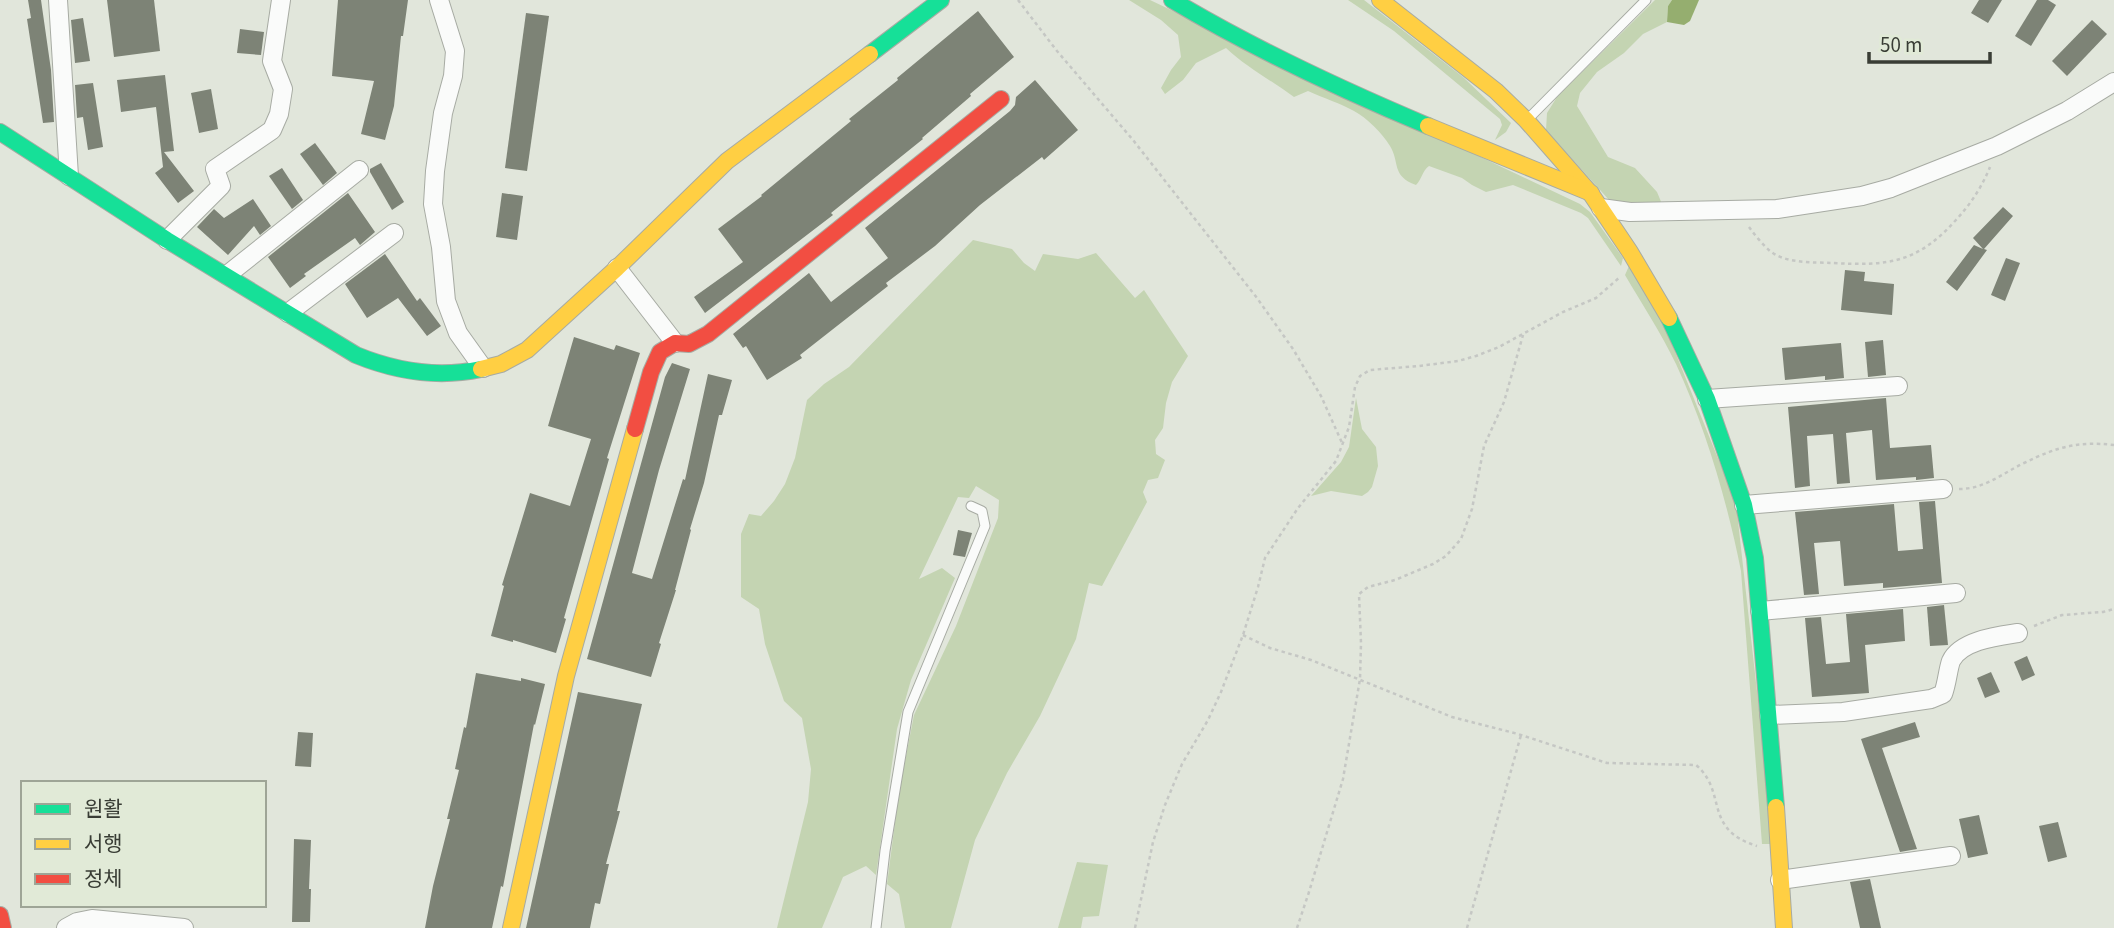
<svg xmlns="http://www.w3.org/2000/svg" width="2114" height="928" font-family="'Source Sans 3','Noto Sans KR',sans-serif">
	<rect width="100%" height="100%" fill="#e1e6db"/>
	<!-- green -->
	<g fill="#c4d4b2">
		<path d="M1129,0H1150L1580,204L1590,212L1623,258L1621,266L1588,218L1581,213L1513,185L1486,192L1472,185L1462,178L1429,166C1422,171 1422,179 1416,185C1391,176 1400,162 1390,146C1382,133 1367,118 1354,111C1340,103 1323,98 1308,91L1294,97C1271,80 1246,67 1226,48L1196,63L1183,80L1165,94L1161,88L1171,70L1181,57L1178,35L1161,20Z"/>
		<polygon points="1348,0 1364,0 1463,77 1511,123 1506,132 1495,140 1502,125 1500,119 1394,31"/>
		<polygon points="1655,0 1672,0 1668,6 1667,22 1643,34 1624,53 1597,72 1580,93 1577,106 1608,157 1635,168 1657,192 1662,204 1642,205 1610,201 1546,130 1547,113 1557,97"/>
		<polygon points="973,240 1012,249 1024,263 1035,271 1043,254 1078,259 1096,253 1135,298 1144,290 1188,356 1172,382 1166,403 1163,428 1155,440 1156,454 1165,460 1158,478 1148,480 1143,492 1147,502 1102,586 1089,583 1076,639 1040,716 1007,773 975,840 951,928 905,928 899,894 887,884 899,792 914,715 956,626 998,518 999,500 976,486 969,498 958,497 919,579 942,568 955,578 911,680 897,729 876,875 866,866 843,877 822,928 777,928 808,802 811,769 802,718 784,701 765,644 759,609 741,597 741,534 749,514 761,516 774,501 785,484 795,458 807,400 824,384 849,367"/>
		<path d="M1629,266L1661,317L1736,503L1774,844H1762L1741,571C1727,501 1706,429 1676,364C1661,333 1642,304 1625,275Z"/>
		<polygon points="1356,398 1362,429 1376,447 1378,466 1372,487 1368,492 1362,496 1331,491 1311,496 1341,462 1349,447"/>
		<polygon points="1077,862 1108,865 1099,916 1083,917 1081,928 1058,928"/>
	</g>
	<!-- water -->
	<polygon fill="#95ae6f" points="1672,0 1699,0 1690,21 1684,25 1667,22 1668,6"/>
	<!-- building -->
	<g fill="#7d8376">
		<polygon points="28,0 41,0 51,70 54,122 43,123 27,19 31,18"/>
		<polygon points="107,0 154,0 160,51 114,57"/>
		<polygon points="338,0 408,0 403,36 401,36 394,106 385,140 361,134 374,81 332,76"/>
		<polygon points="1979,0 2002,0 1988,23 1971,13"/>
		<polygon points="2037,0 2048,0 2056,5 2031,46 2015,36"/>
		<polygon points="978,11 1014,57 970,94 971,96 922,138 923,139 831,213 833,215 705,313 694,297 743,262 718,229 762,196 761,195 851,121 849,119 898,80 897,78"/>
		<polygon points="526,13 549,16 527,171 505,168"/>
		<polygon points="83,18 90,61 75,63 71,20"/>
		<polygon points="2092,20 2107,34 2067,76 2052,61"/>
		<polygon points="240,29 264,32 261,55 237,53"/>
		<polygon points="165,75 174,151 164,152 194,191 178,203 155,173 163,167 156,107 121,112 117,80"/>
		<polygon points="1035,80 1078,130 1044,160 1042,157 980,205 935,246 886,283 888,286 800,355 802,358 767,380 746,346 743,348 733,334 809,273 831,302 888,258 865,228 1010,111 1015,105 1016,97"/>
		<polygon points="93,83 103,147 88,150 83,117 77,118 75,85"/>
		<polygon points="211,89 218,129 199,133 191,93"/>
		<polygon points="315,143 337,173 323,185 300,154"/>
		<polygon points="381,163 404,202 392,210 370,172 370,169"/>
		<polygon points="282,168 303,200 292,209 269,176"/>
		<polygon points="348,193 375,232 360,245 355,238 304,274 306,276 290,288 268,257"/>
		<polygon points="502,193 523,196 517,240 496,237"/>
		<polygon points="253,199 271,226 260,235 254,226 228,255 197,227 214,209 224,218"/>
		<polygon points="2003,207 2013,216 1984,249 1987,250 1957,291 1946,282 1974,245 1983,249 1973,238"/>
		<polygon points="385,254 417,301 420,298 441,326 427,336 398,298 367,318 345,284"/>
		<polygon points="2006,258 2020,263 2005,301 1991,295"/>
		<polygon points="1845,270 1865,272 1864,281 1894,284 1892,315 1841,310"/>
		<polygon points="574,337 614,350 616,345 640,353 607,458 609,459 564,618 566,619 556,653 513,640 513,642 491,636 504,586 502,585 530,493 570,506 591,439 548,426"/>
		<polygon points="1883,340 1886,375 1868,377 1865,342"/>
		<polygon points="1841,343 1844,378 1825,380 1825,376 1785,380 1782,348"/>
		<polygon points="672,363 690,369 659,470 632,573 652,579 683,479 685,480 708,374 732,380 722,415 719,415 704,483 690,529 691,530 675,590 676,590 659,643 661,644 651,677 587,659 665,377"/>
		<polygon points="1886,398 1890,448 1931,445 1934,478 1916,480 1916,477 1876,480 1872,430 1846,433 1850,483 1837,484 1833,434 1807,436 1810,486 1795,488 1788,407"/>
		<polygon points="1935,501 1942,583 1883,588 1883,583 1844,586 1840,541 1814,543 1819,594 1804,595 1795,512 1894,504 1898,551 1923,549 1919,502"/>
		<polygon points="958,530 972,533 965,557 953,555"/>
		<polygon points="1944,605 1948,645 1930,646 1927,607"/>
		<polygon points="1903,609 1905,641 1865,645 1869,693 1812,697 1805,618 1821,617 1826,664 1850,662 1846,614"/>
		<polygon points="2027,656 2035,675 2022,681 2014,662"/>
		<polygon points="1991,672 2000,692 1985,698 1977,678"/>
		<polygon points="476,673 521,681 521,678 545,684 535,725 534,724 503,887 501,886 492,928 425,928 433,886 450,819 447,819 459,770 455,769 464,727 466,728"/>
		<polygon points="578,692 642,704 617,811 620,811 606,864 609,864 600,904 595,903 590,928 526,928"/>
		<polygon points="1915,722 1920,737 1882,748 1917,849 1900,852 1861,739"/>
		<polygon points="298,732 313,733 311,767 295,766"/>
		<polygon points="1979,815 1988,854 1968,858 1959,819"/>
		<polygon points="2058,822 2067,857 2048,862 2039,826"/>
		<polygon points="294,839 311,840 309,889 311,889 310,922 292,922"/>
		<polygon points="1870,879 1881,928 1860,928 1850,882"/>
	</g>
	<g fill="none" stroke-linecap="round" stroke-linejoin="round">
		<defs>
			<g id="lane">
				<polyline points="1528,119 1646,0"/>
				<polyline points="876,928 885,851 908,712 985,526 982,511 971,506"/>
			</g>
			<g id="street">
				<polyline points="58,0 69,176"/>
				<polyline points="439,0 455,51 453,76 443,113 435,171 433,204 441,247 446,301 458,333 483,368"/>
				<polyline points="1601,208 1630,212 1777,209 1862,196 1891,188 1997,146 2067,111 2114,82"/>
				<polyline points="167,240 221,186 215,169 272,130 279,114 283,89 272,61 281,0"/>
				<polyline points="617,268 675,343"/>
				<polyline points="227,275 359,170"/>
				<polyline points="288,313 394,233"/>
				<polyline points="1707,399 1898,386"/>
				<polyline points="1744,505 1943,489"/>
				<polyline points="1760,611 1956,593"/>
				<path d="M1769,715L1843,712L1931,699L1943,694C1947,684 1948,669 1951,661C1961,640 1999,636 2018,633"/>
				<polyline points="1780,880 1951,856"/>
				<polyline points="66,928 77,922 92,919 184,928"/>
			</g>
			<g id="fast">
				<path d="M1172,0C1254,49 1340,89 1428,126"/>
				<polyline points="870,54 941,0"/>
				<path d="M0,132L167,240L356,355C395,371 439,378 481,369"/>
				<polyline points="1669,318 1707,399 1744,505 1755,558 1776,807"/>
			</g>
			<g id="slow">
				<polyline points="1380,0 1496,91 1526,120 1591,194 1630,252 1669,318"/>
				<polyline points="1428,126 1591,193"/>
				<polyline points="481,369 501,364 527,350 617,268 727,161 870,54"/>
				<polyline points="1776,807 1784,928"/>
				<polyline points="511,928 566,676 635,429"/>
			</g>
			<g id="jam">
				<polyline points="635,429 651,372 660,352 675,343 689,344 708,334 1001,99"/>
				<polyline points="0,915 3,928"/>
			</g>
		</defs>
		<!-- lane casing -->
		<use href="#lane" stroke="#a7aba3" stroke-width="11"/>
		<!-- street casing -->
		<use href="#street" stroke="#a7aba3" stroke-width="20"/>
		<!-- fast casing -->
		<use href="#fast" stroke="#a7aba3" stroke-width="18"/>
		<!-- slow casing -->
		<use href="#slow" stroke="#a7aba3" stroke-width="18"/>
		<!-- jam casing -->
		<use href="#jam" stroke="#a7aba3" stroke-width="18"/>
		<!-- path -->
		<g stroke="#c5c7c4" stroke-width="2.5" stroke-dasharray="3.5 3.5" stroke-linecap="butt">
			<polyline points="1018,0 1057,51 1133,140 1257,298 1293,349 1321,396 1343,445"/>
			<path d="M1749,227C1755,235 1762,244 1770,251C1786,264 1814,262 1833,263C1888,266 1917,263 1955,221C1970,205 1982,187 1990,167"/>
			<path d="M1959,489C1985,489 2003,473 2024,463C2057,447 2077,441 2114,445"/>
			<polyline points="2034,626 2062,615 2103,612 2114,609"/>
			<path d="M1243,635L1270,648L1311,660L1452,717L1518,734L1607,763L1696,765C1728,792 1702,829 1757,846"/>
			<polyline points="1135,928 1153,842 1165,805 1182,764 1208,720 1221,692 1243,635 1258,587 1265,558 1298,508 1336,461 1349,427 1355,387 1360,376 1370,370 1419,366 1458,361 1476,356 1499,347 1563,312 1596,298 1620,277"/>
			<polyline points="1297,928 1309,892 1343,779 1360,679 1361,643 1359,594 1368,587 1395,580 1433,564 1446,556 1461,539 1472,509 1484,446 1504,402 1523,335"/>
			<polyline points="1467,928 1521,735"/>
		</g>
		<!-- lane -->
		<use href="#lane" stroke="#fafbfa" stroke-width="9"/>
		<!-- street -->
		<use href="#street" stroke="#fafbfa" stroke-width="18"/>
		<!-- fast -->
		<use href="#fast" stroke="#16e098" stroke-width="16"/>
		<!-- slow -->
		<use href="#slow" stroke="#ffcf43" stroke-width="16"/>
		<!-- jam -->
		<use href="#jam" stroke="#f24e42" stroke-width="16"/>
	</g>
	<!-- legend -->
	<rect x="21" y="781" width="245" height="126" fill="#e1ead7" stroke="#9ea596" stroke-width="2"/>
	<rect x="35" y="804" width="35" height="10" fill="#16e098" stroke="#9ea596" stroke-width="2"/>
	<text x="84" y="816" font-size="21" fill="#393d35">원활</text>
	<rect x="35" y="839" width="35" height="10" fill="#ffcf43" stroke="#9ea596" stroke-width="2"/>
	<text x="84" y="851" font-size="21" fill="#393d35">서행</text>
	<rect x="35" y="874" width="35" height="10" fill="#f24e42" stroke="#9ea596" stroke-width="2"/>
	<text x="84" y="886" font-size="21" fill="#393d35">정체</text>
	<!-- scale -->
	<path d="M1869 52v10h121v-10" fill="none" stroke="#393d35" stroke-width="3.5"/>
	<text x="1880" y="52" font-size="21" fill="#393d35" stroke="#e1ead7" stroke-width="5" paint-order="stroke">50 m</text>
</svg>
